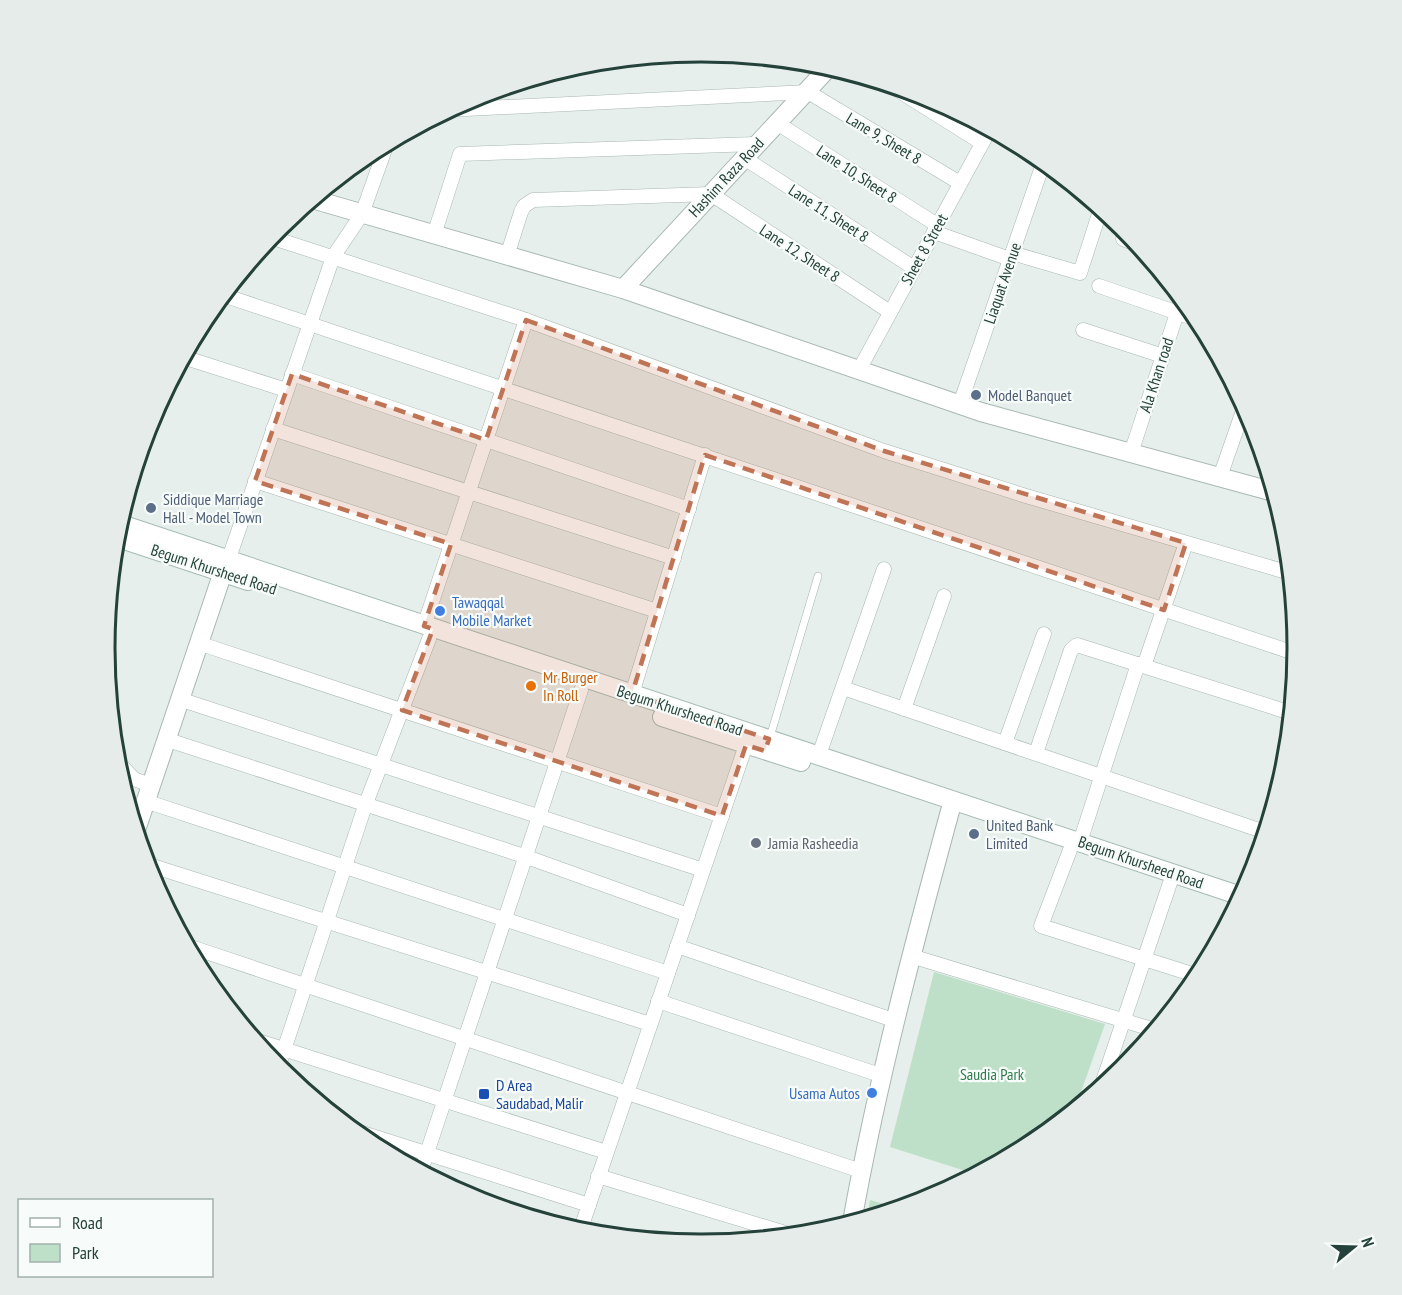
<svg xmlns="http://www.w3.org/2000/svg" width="1402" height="1295" font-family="'PT Sans Narrow',sans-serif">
	<rect width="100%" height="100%" fill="#e6efeb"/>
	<!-- green -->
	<g fill="#bfe0c8">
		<polygon points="934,972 1105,1024 1075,1109 1032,1144 975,1174 890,1147"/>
		<polygon points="870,1200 898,1208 867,1218"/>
	</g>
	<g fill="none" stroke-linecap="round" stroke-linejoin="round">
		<defs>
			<polyline id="service" points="770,737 818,576"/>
			<g id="minor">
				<polyline points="888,84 982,143"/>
				<polyline points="447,110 808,92 960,183"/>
				<polyline points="777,123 937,225"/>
				<polyline points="744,158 914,268"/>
				<polyline points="934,232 1010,259"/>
				<polyline points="434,235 460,154 756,144"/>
				<polyline points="270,237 526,320 884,451 1026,496 1290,573"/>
				<polyline points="1123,239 1138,245"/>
				<polyline points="1012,253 1080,273 1101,208"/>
				<polyline points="507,256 521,212 524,206 533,200 711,194 890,312"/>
				<polyline points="1099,286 1199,320"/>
				<polyline points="223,295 1297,654"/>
				<polyline points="1083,330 1163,356"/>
				<polyline points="183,357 286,390"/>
				<polyline points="859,370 990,129"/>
				<polyline points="292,374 689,509"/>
				<polyline points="960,404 1044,161"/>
				<polyline points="273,429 674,558"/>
				<polyline points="1131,453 1182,298"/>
				<polyline points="1220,477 1245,405"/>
				<polyline points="255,481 657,611"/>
				<polyline points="228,561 333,257 362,214 388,141"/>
				<polyline points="424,626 526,320"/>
				<polyline points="198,643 722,816"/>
				<polyline points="1144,666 1186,543"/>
				<polyline points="843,688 1265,832"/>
				<polyline points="632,694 705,455"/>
				<polyline points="179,699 703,870"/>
				<polyline points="904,709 944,596"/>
				<polyline points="165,739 524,856 688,915"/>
				<polyline points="1005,743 1044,634"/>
				<polyline points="1036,753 1071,650 1077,645 1291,713"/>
				<polyline points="819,755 884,569"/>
				<polyline points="115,759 134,779 150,785"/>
				<polyline points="145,801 668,973"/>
				<polyline points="1080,842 1138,664"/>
				<polyline points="1070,850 1041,926 1198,976"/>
				<polyline points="146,864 650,1024"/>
				<polyline points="188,946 861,1171"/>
				<polyline points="677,946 896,1021"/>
				<polyline points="911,956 1155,1030"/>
				<polyline points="658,1001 883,1076"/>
				<polyline points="255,1040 606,1152"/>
				<polyline points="278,1068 365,806 429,639"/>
				<polyline points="1101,1087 1170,883"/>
				<polyline points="353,1130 589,1205"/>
				<polyline points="421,1171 581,690"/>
				<polyline points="598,1176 792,1235"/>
				<polyline points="580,1231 746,745"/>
			</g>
			<g id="tertiary">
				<polyline points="312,199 623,289 981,412 1274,492"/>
				<polyline points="623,289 830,66"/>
				<polyline points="136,830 223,572"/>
				<path d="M852,1222C877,1083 913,947 950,811"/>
			</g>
			<g id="secondary">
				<polyline points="118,523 1241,896"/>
				<polyline points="115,537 248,581"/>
				<polyline points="662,717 801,762"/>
			</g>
		</defs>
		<!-- service casing -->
		<use href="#service" stroke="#a8b8b2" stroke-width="8"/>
		<!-- minor casing -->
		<use href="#minor" stroke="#a8b8b2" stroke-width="15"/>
		<!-- tertiary casing -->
		<use href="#tertiary" stroke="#a8b8b2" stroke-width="20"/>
		<!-- secondary casing -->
		<use href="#secondary" stroke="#a4bbb3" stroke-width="20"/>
		<!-- service -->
		<use href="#service" stroke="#fff" stroke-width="7"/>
		<!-- minor -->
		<use href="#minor" stroke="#fff" stroke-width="14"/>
		<!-- tertiary -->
		<use href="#tertiary" stroke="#fff" stroke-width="18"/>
		<!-- secondary -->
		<use href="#secondary" stroke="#fff" stroke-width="18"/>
	</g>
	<!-- marked area -->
	<path fill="#c07456" fill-opacity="0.2" stroke="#c07456" stroke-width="4.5" stroke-dasharray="12 8" stroke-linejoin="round" d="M526,320L884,451L1186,543L1164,610L705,455L632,694L769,739L765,751L746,745L722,816L402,710L433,629L424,626L451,544L255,481L292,374L486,440Z"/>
	<!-- markers -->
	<g fill="#5c6f8a" stroke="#f7fbf9" stroke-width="2">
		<circle cx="976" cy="395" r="6"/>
		<circle cx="151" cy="508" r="6"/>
		<circle cx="974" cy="834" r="6"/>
	</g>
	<g fill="#3f7fe0" stroke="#f7fbf9" stroke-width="2">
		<circle cx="440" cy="611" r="6"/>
		<circle cx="872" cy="1093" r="6"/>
	</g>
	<circle fill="#e8710a" stroke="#f7fbf9" stroke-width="2" cx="531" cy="686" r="6"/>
	<circle fill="#6b7280" stroke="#f7fbf9" stroke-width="2" cx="756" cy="843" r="6"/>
	<rect fill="#1a4fb4" stroke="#f7fbf9" stroke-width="2" x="478" y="1088" width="12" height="12" rx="3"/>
	<g text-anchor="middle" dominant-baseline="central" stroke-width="4.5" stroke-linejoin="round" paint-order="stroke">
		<!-- street labels -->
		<g font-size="16" fill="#24423a" stroke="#f7fbf9">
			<text transform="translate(884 138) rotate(31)">Lane 9, Sheet 8</text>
			<text transform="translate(857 174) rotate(33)">Lane 10, Sheet 8</text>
			<text transform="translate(726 177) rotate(-47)">Hashim Raza Road</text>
			<text transform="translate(829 213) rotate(33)">Lane 11, Sheet 8</text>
			<text transform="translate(924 249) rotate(-61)">Sheet 8 Street</text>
			<text transform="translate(800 253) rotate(33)">Lane 12, Sheet 8</text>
			<text transform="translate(1002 283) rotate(-71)">Liaquat Avenue</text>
			<text transform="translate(1156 375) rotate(-72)">Ala Khan road</text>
			<text transform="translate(214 569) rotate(18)">Begum Khursheed Road</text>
			<text transform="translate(680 710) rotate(18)">Begum Khursheed Road</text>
			<text transform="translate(1141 862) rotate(19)">Begum Khursheed Road</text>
		</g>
		<!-- service labels -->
		<g font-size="16" fill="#4e5e75" stroke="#f7fbf9" text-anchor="start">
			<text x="988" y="395">Model Banquet</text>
			<text x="163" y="499">Siddique Marriage<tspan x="163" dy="18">Hall - Model Town</tspan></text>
			<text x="986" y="825">United Bank<tspan x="986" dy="18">Limited</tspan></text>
		</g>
		<!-- shop labels -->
		<g font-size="16" fill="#366cbe" stroke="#f7fbf9" text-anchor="start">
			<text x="452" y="602">Tawaqqal<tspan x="452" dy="18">Mobile Market</tspan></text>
			<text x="860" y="1093" text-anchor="end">Usama Autos</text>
		</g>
		<!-- food labels -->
		<g font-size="16" fill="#c56008" stroke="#f7fbf9" text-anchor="start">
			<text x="543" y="677">Mr Burger<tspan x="543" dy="18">In Roll</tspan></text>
		</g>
		<!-- worship labels -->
		<g font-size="16" fill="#5b616d" stroke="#f7fbf9" text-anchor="start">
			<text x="768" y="843">Jamia Rasheedia</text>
		</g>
		<!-- park labels -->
		<g font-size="16" fill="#2d7a4b" stroke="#f7fbf9">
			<text x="992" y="1074">Saudia Park</text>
		</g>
		<!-- transit labels -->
		<g font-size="16" fill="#164399" stroke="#f7fbf9" text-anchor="start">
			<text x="496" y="1085">D Area<tspan x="496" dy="18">Saudabad, Malir</tspan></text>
		</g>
	</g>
	<!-- crop -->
	<path d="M0 0H1402V1295H0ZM115 648a586 586 0 1 1 1172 0a586 586 0 1 1-1172 0Z" fill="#e6ecea" fill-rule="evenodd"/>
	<path fill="none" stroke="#24423a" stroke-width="3" d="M115 648a586 586 0 1 1 1172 0a586 586 0 1 1-1172 0Z"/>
	<!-- legend -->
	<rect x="18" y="1199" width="195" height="78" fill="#f7fbf9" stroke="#a3b1ad" stroke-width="1.5"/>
	<rect x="30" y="1218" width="30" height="9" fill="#ffffff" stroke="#a3b1ad" stroke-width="1.5"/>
	<text x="72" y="1229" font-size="18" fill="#24423a">Road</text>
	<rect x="30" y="1244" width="30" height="18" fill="#bfe0c8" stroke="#a3b1ad" stroke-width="1.5"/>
	<text x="72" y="1259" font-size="18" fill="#24423a">Park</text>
	<!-- north arrow -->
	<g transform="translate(1354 1247) rotate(71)" stroke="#f7fbf9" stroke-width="4.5" paint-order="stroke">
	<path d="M0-4.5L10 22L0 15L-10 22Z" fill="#24423a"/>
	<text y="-9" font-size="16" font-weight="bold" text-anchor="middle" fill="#24423a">N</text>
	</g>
</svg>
